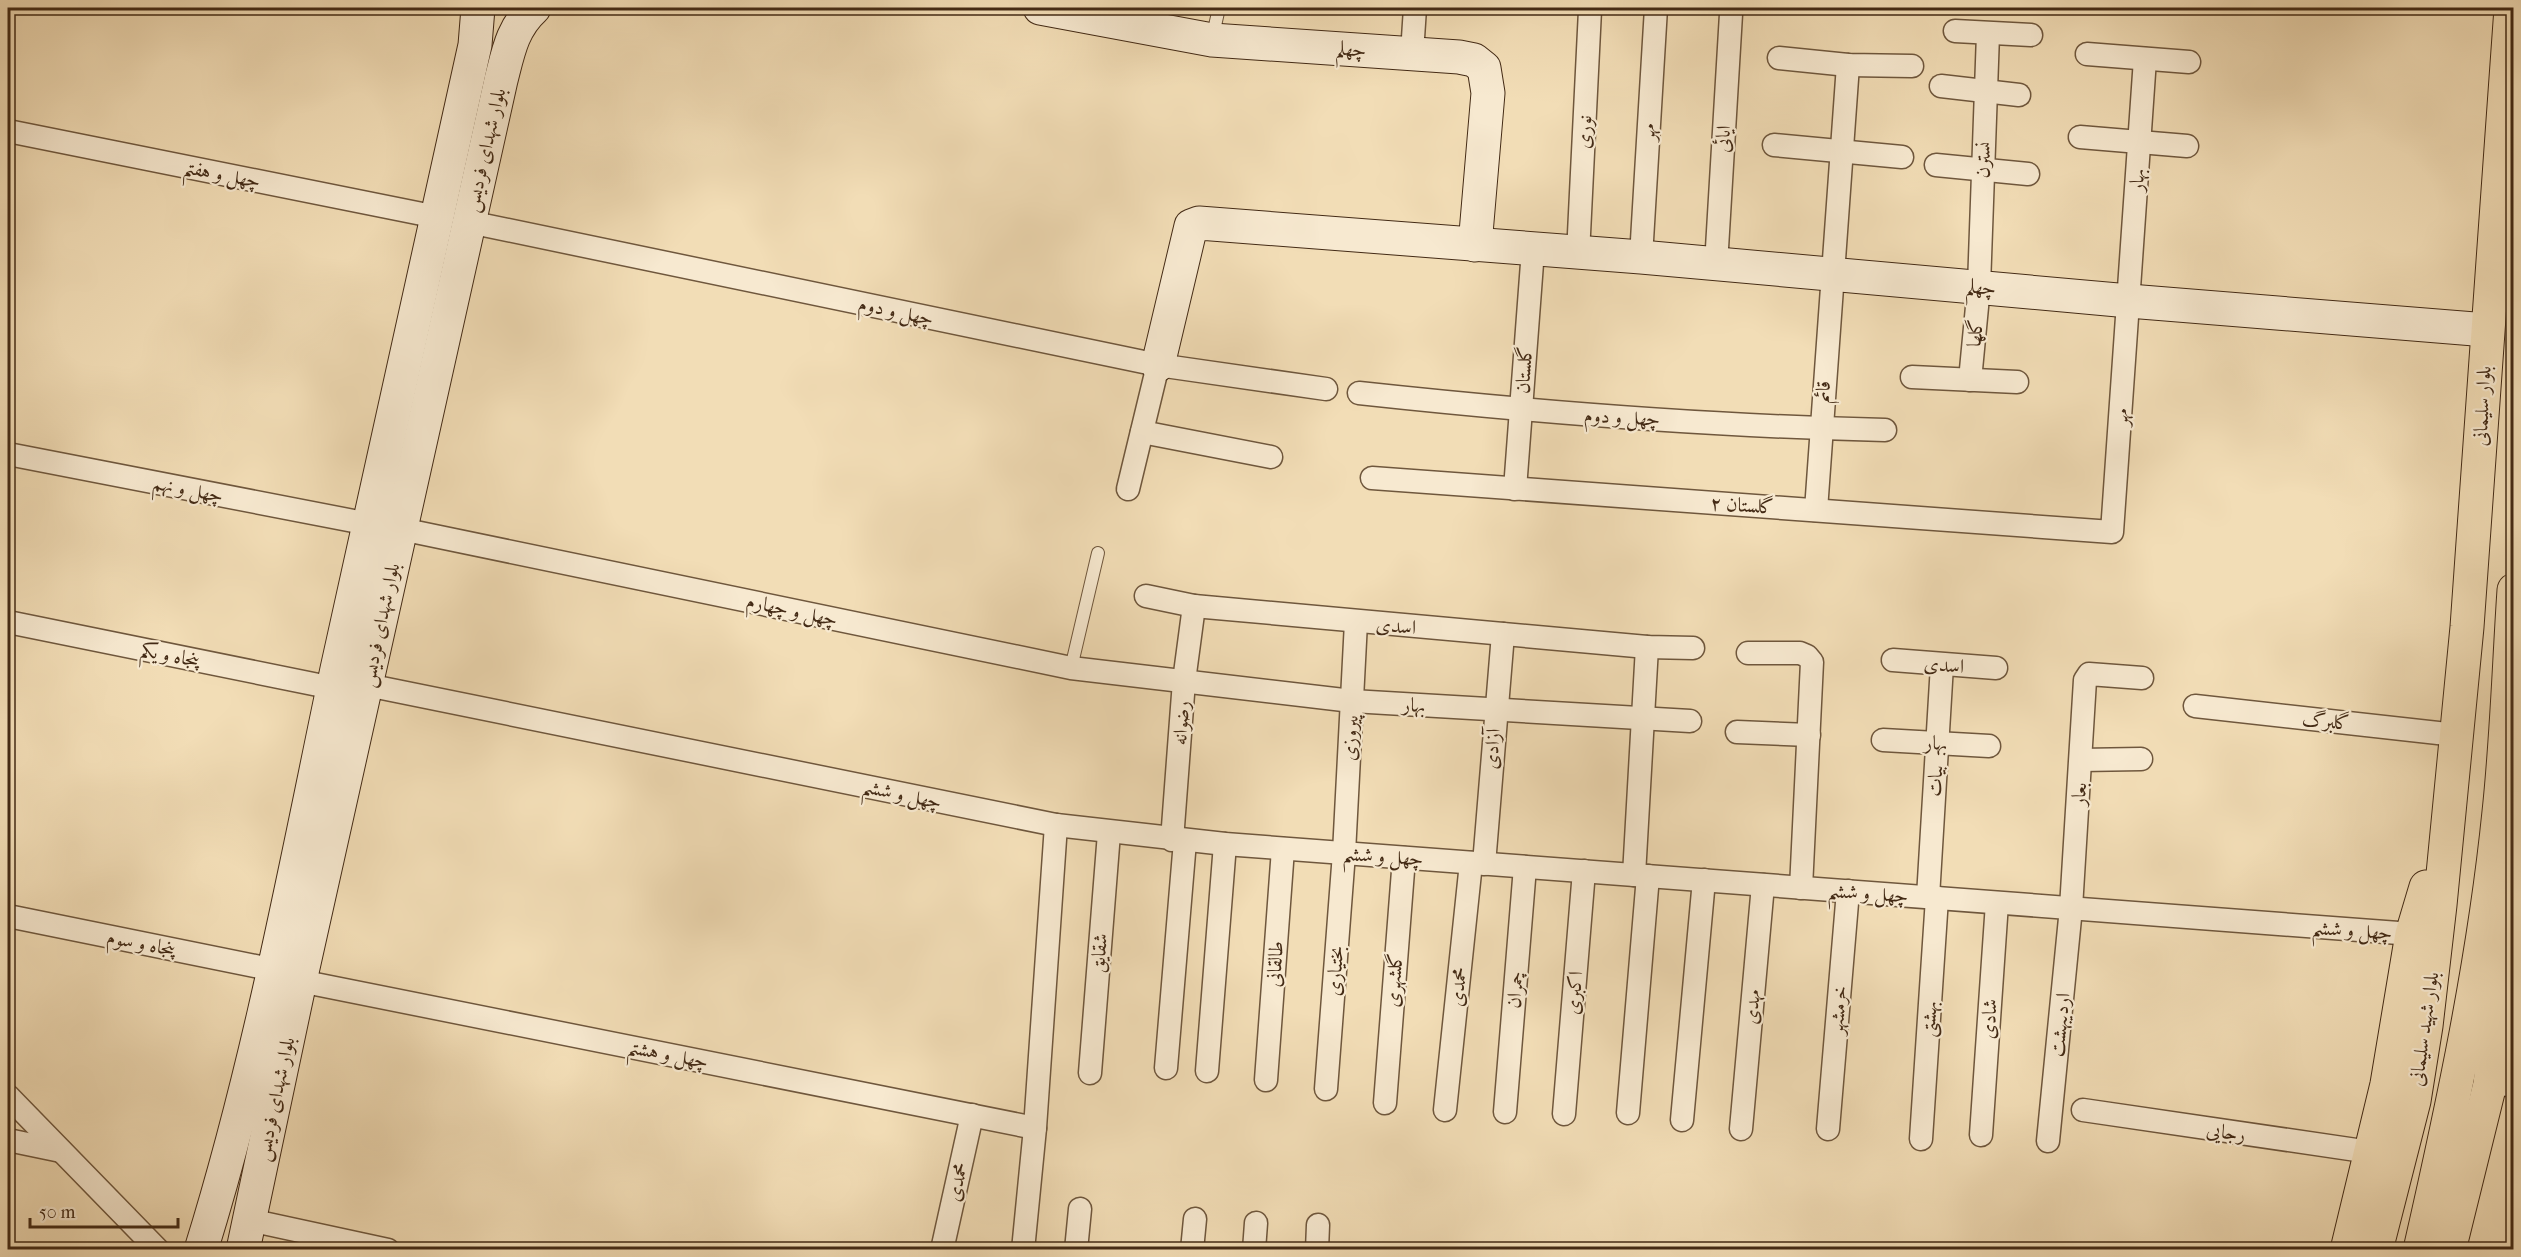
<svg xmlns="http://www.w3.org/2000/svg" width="2521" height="1257" font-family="'IM FELL French Canon',Amiri,serif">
	<rect width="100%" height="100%" fill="#f2ddb6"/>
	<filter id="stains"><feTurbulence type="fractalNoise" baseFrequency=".00333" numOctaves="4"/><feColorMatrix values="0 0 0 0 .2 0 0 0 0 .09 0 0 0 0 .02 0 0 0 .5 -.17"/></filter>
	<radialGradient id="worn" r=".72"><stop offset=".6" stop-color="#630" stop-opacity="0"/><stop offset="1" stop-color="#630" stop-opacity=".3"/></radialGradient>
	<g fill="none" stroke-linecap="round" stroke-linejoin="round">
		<defs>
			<g id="lane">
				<polyline points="1212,39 1219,8"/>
				<polyline points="1071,668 1098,553"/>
			</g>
			<g id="street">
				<polyline points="1955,31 2031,35"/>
				<polyline points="1412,53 1415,8"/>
				<polyline points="2087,54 2189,62"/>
				<polyline points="1779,58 1848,65 1912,66"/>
				<polyline points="1941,86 2019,95"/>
				<polyline points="8,131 437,217"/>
				<polyline points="2080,137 2187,146"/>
				<polyline points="1774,145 1902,157"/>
				<polyline points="1936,165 2028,174"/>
				<polyline points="469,222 1158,365 1326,389"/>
				<polyline points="1578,254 1590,10"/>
				<polyline points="1641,257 1656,8"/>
				<polyline points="1716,265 1731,14"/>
				<polyline points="1912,377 2017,382"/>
				<polyline points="1970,380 1979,286 1988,34"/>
				<path d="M1359,393C1534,412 1710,426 1885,430"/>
				<polyline points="1142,432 1271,457"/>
				<polyline points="8,454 369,524"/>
				<polyline points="1372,478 2112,532 2145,59"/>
				<polyline points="1128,489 1158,365"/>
				<polyline points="1515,489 1533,250"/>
				<polyline points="1816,510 1848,65"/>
				<polyline points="401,529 1071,668 1352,701 1690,721"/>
				<polyline points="1146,596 1194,606 1647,647 1693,648"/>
				<polyline points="8,622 333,688"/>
				<polyline points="1748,653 1800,653 1807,656 1812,662 1801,888"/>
				<polyline points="1893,660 1996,668"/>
				<polyline points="367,685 1056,825 1225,844 2412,934"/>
				<polyline points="2195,706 2456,735"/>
				<polyline points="1737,732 1809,735"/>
				<polyline points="1883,740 1989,746"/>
				<polyline points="2081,760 2141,759"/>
				<polyline points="1172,840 1184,681 1194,606"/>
				<polyline points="1484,864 1503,634"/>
				<polyline points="1634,875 1647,647"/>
				<polyline points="1928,897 1942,665"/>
				<polyline points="8,916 275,970"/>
				<polyline points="300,981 1035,1128"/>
				<polyline points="1166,1068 1185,841"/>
				<polyline points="1207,1071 1225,844"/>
				<polyline points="1090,1073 1109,833"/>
				<polyline points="1266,1080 1283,849"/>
				<polyline points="2490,1084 2514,1085"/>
				<polyline points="1326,1089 1344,853 1356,622"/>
				<polyline points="8,1096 158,1250"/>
				<polyline points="1385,1103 1404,858"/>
				<polyline points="1445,1110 1471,863"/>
				<polyline points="2083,1110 2370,1152"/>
				<polyline points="1505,1112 1525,867"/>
				<polyline points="1628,1113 1648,876"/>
				<polyline points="1564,1114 1584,871"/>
				<polyline points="1682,1120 1704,880"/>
				<polyline points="1741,1129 1763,885"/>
				<polyline points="1828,1129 1848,891"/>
				<polyline points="1981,1135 1997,903"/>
				<polyline points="1921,1139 1937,898"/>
				<polyline points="8,1140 61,1151"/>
				<polyline points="2048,1141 2071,908 2085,680 2089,674 2142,678"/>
				<polyline points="249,1220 388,1250"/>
				<polyline points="942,1250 972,1115"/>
				<polyline points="1023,1250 1035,1128 1056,825"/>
				<polyline points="1076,1250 1080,1209"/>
				<polyline points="1192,1250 1195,1219"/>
				<polyline points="1254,1250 1256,1223"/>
				<polyline points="1317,1250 1318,1225"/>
			</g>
			<g id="secondary">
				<polyline points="1040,8 1212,40 1459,57 1474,60 1484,68 1488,93 1475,245"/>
				<polyline points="1158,365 1191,226 1199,223 1641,257 2129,301 2487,330"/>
				<path d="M201,1250C260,1060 296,864 337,669C381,461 428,253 475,45L478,8"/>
				<path d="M243,1250L300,981L501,80C508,53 512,28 534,8"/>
			</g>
			<g id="primary">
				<polyline points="2347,1250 2387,1084 2412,934 2426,887"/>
				<polyline points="2376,1250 2414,1101 2426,1026 2440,905 2467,627 2511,8"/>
				<path d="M2420,1250C2453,1105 2484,960 2499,812C2507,738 2509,664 2514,590"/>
				<polyline points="2449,1250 2490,1084 2507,925 2504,879"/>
			</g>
		</defs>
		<!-- lane casing -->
		<use href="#lane" stroke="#6f573d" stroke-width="14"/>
		<!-- street casing -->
		<use href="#street" stroke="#6f573d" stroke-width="25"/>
		<!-- secondary casing -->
		<use href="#secondary" stroke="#432a15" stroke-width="35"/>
		<!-- primary casing -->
		<use href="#primary" stroke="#432a15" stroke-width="35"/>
		<!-- lane -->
		<use href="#lane" stroke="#f7e9d0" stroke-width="12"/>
		<!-- street -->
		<use href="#street" stroke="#f7e9d0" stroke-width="22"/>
		<!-- secondary -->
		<use href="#secondary" stroke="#f7e9d0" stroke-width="33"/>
		<!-- primary -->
		<use href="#primary" stroke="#f2ddb6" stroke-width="33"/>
	</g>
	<g text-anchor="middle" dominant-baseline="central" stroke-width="4.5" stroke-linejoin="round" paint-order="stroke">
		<!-- street labels -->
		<g font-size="20" fill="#432a15" stroke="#f7e9d0">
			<text transform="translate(1351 49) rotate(4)">چهلم</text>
			<text transform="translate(1584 132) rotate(-87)">نوری</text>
			<text transform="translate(1648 132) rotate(-87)">مهر</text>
			<text transform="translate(1723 139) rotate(-87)">ایائی</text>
			<text transform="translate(485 150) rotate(-77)">بلوار شهدای فردیس</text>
			<text transform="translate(1983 160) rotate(-88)">نسترن</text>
			<text transform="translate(222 174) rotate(11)">چهل و هفتم</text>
			<text transform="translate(2137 180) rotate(-86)">بهار</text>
			<text transform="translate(1981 287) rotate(5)">چهلم</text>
			<text transform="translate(896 311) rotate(12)">چهل و دوم</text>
			<text transform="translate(1975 333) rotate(-85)">گلها</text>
			<text transform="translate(1524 370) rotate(-86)">گلستان</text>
			<text transform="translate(1823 392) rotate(-86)">قائم</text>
			<text transform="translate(2482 406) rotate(-87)">بلوار سلیمانی</text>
			<text transform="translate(1622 417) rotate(3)">چهل و دوم</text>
			<text transform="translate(2121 417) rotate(-86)">مهر</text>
			<text transform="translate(188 489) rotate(11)">چهل و نهم</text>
			<text transform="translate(1742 505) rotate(4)">گلستان ۲</text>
			<text transform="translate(792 610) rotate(12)">چهل و چهارم</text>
			<text transform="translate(380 625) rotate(-78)">بلوار شهدای فردیس</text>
			<text transform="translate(1396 626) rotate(5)">اسدی</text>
			<text transform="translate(170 655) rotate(11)">پنجاه و یکم</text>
			<text transform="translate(1944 665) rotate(5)">اسدی</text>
			<text transform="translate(1414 705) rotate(4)">بهار</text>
			<text transform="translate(2326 721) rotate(6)">گلبرگ</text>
			<text transform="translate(1181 723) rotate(-86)">رضوانه</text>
			<text transform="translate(1350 738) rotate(-87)">پیروزی</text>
			<text transform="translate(1936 743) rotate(3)">بهار</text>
			<text transform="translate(1492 749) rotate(-86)">آزادی</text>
			<text transform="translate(1935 781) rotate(-87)">بیات</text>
			<text transform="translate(902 794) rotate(12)">چهل و ششم</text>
			<text transform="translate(2079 794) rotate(-86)">بعار</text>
			<text transform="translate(1383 856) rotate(4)">چهل و ششم</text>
			<text transform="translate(1868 893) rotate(4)">چهل و ششم</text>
			<text transform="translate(2352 930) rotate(4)">چهل و ششم</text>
			<text transform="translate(141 943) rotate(11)">پنجاه و سوم</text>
			<text transform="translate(1099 953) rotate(-85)">شقایق</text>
			<text transform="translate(1275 964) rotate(-86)">طالقانی</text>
			<text transform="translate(1335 971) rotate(-86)">بختیاری</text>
			<text transform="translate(1394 980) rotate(-86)">گلشهری</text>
			<text transform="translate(1458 987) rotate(-84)">محمدی</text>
			<text transform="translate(1515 990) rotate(-85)">چمران</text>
			<text transform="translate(1574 993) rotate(-85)">اکبری</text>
			<text transform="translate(1752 1007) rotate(-85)">مهدی</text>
			<text transform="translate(1838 1010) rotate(-85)">خرمشهر</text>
			<text transform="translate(1929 1019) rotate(-86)">بهشتی</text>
			<text transform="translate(1989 1019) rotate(-86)">شادی</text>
			<text transform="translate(2060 1025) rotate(-84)">اردیبهشت</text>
			<text transform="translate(2424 1029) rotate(-82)">بلوار شهید سلیمانی</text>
			<text transform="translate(668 1054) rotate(11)">چهل و هشتم</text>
			<text transform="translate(275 1099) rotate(-78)">بلوار شهدای فردیس</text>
			<text transform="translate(2226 1132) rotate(8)">رجایی</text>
			<text transform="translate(957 1182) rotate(-78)">محمدی</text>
		</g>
	</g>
	<!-- margin -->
	<rect width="2521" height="1257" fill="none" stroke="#f2ddb6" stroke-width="30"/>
	<rect x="9" y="9" width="2503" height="1239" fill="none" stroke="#432a15" stroke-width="3"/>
	<rect x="15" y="15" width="2491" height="1227" fill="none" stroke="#432a15" stroke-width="1.5"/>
	<!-- scale -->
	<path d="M30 1218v9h148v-9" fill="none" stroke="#432a15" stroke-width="3"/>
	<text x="39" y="1218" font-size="18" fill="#432a15" stroke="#f7e9d0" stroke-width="4.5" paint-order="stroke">50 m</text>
	<rect width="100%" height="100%" filter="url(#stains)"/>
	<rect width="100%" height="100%" fill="url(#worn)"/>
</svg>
